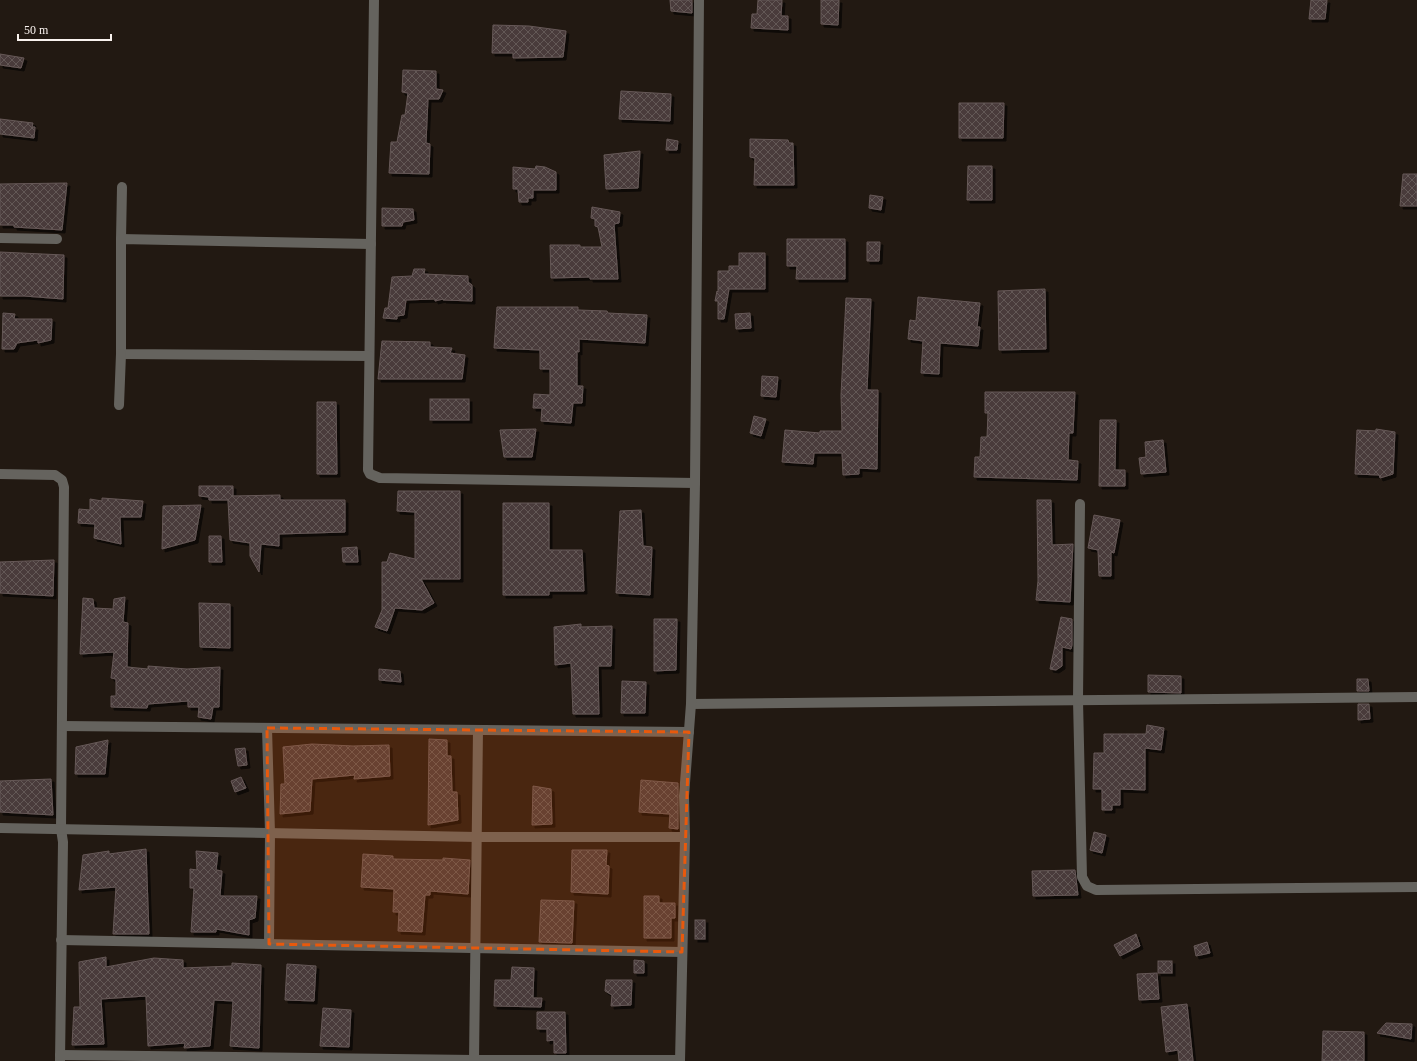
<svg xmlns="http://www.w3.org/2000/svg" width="1417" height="1061" font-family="'Times New Roman',serif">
	<defs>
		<pattern id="building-cross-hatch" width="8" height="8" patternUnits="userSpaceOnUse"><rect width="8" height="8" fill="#483b3a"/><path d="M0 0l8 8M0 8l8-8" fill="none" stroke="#635857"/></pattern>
		<filter id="shadow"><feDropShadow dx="3" dy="3" stdDeviation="0" flood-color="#0009"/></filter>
	</defs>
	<rect width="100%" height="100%" fill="#221912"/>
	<!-- building -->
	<g fill="url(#building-cross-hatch)" stroke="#665857" filter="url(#shadow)">
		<polygon points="670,0 692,0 692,13 671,11"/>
		<polygon points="758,0 782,0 781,16 788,16 788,30 751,28 752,14 757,14"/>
		<polygon points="821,0 839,0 838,25 821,24"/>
		<polygon points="1311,0 1327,0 1325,19 1309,19"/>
		<polygon points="493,25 529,26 566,31 563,57 513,58 513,53 492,53"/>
		<polygon points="0,54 24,58 21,68 0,65"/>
		<polygon points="403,70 436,71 436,89 443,90 439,99 428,99 426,143 430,144 429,174 389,173 391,142 397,142 402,115 405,115 408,93 402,92"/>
		<polygon points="621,91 671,94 670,121 619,119"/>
		<polygon points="959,103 1004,103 1003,138 959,138"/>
		<polygon points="0,119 33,123 32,127 35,127 34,138 0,134"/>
		<polygon points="667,139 678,141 677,150 666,150"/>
		<polygon points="750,139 788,140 789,143 793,143 794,185 754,185 755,158 750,157"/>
		<polygon points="640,151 638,188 606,189 604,155"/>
		<polygon points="536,166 545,167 556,172 556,190 533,190 533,198 528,198 528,202 519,202 518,189 513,189 513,167 535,169"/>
		<polygon points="968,166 992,166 992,200 967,200"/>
		<polygon points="1403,174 1417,174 1417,206 1400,206"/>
		<polygon points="67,183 62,230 14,227 14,225 0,225 0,184"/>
		<polygon points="870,195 883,197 881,210 869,208"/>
		<polygon points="592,207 620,212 619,223 614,224 618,279 590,279 590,277 551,278 550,245 580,245 580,247 602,247 598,227 595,226 595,219 591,218"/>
		<polygon points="382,208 413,209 414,220 403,222 402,226 382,226"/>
		<polygon points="787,239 845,239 845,279 796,279 797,266 787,266"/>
		<polygon points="867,242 880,242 879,261 867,261"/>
		<polygon points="0,252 64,255 63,299 24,296 0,296"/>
		<polygon points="739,253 765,253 765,289 729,289 724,319 718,319 718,301 715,301 717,291 718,292 718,271 729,271 729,266 739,266"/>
		<polygon points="414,269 425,269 424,274 468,276 468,282 472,285 472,301 443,300 443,299 435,301 435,299 406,300 404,315 397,316 397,319 383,318 385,308 388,308 392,277 412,276"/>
		<polygon points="1045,289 1046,349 999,350 998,291"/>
		<polygon points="918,297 980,303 977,327 980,327 978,346 940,343 939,374 921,373 923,341 908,339 910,320 916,321"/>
		<polygon points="846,298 871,299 867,390 878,390 877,469 859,468 859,474 843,475 842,453 814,453 813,464 782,462 785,430 820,433 820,431 842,431 841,395"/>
		<polygon points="497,307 578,307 578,310 607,311 608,313 647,315 645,343 579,339 579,352 577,351 577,386 583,386 582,403 573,403 571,423 541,421 542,408 533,408 534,394 550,395 550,369 540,369 540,350 494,348"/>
		<polygon points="3,313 15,314 14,319 52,319 51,340 38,343 38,340 17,343 14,349 2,349"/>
		<polygon points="750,313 751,328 736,329 735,314"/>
		<polygon points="382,341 430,342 430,347 452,348 450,353 465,355 462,379 378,379"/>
		<polygon points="762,376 778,377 776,397 761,396"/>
		<polygon points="985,392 1075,392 1073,433 1069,433 1068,460 1078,461 1077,480 974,477 975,457 980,457 981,437 987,437 988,413 985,413"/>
		<rect x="430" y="399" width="39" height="21"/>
		<polygon points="317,402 336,402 337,474 317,474"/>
		<polygon points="754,416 766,419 761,436 750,433"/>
		<polygon points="1100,420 1116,420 1115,470 1125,470 1125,486 1099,486"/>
		<polygon points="536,429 532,457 504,457 500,430"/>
		<polygon points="1376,429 1395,432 1393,474 1380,478 1379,475 1355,474 1357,430 1376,431"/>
		<polygon points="1163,440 1166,472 1141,474 1139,458 1146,457 1145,442"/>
		<polygon points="199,486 233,486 233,496 280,495 280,500 345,500 345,532 279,534 279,546 261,544 259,572 250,556 250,543 230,540 228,500 209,500 209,497 199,496"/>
		<polygon points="398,491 460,491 460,579 421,579 434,603 422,610 395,608 387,631 375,627 382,610 382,562 387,562 390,553 415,559 415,512 397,511"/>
		<polygon points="102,498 143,501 141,517 120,517 121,544 94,538 95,524 78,523 79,509 90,510 90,499 102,501"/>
		<polygon points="1037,500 1051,500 1052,545 1073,544 1070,602 1036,600 1038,581"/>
		<polygon points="503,503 549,503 549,550 582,550 584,591 549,591 549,595 503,595"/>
		<polygon points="201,505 195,540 162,549 163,506"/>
		<polygon points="641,510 643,546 652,547 650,595 616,593 620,511"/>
		<polygon points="1094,515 1120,520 1114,553 1111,552 1111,576 1099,576 1098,550 1088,548"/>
		<polygon points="209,536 221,536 222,562 209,562"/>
		<polygon points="357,547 358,562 343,562 342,548"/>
		<polygon points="54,560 53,596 0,593 0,562"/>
		<polygon points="125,597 123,622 128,623 127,667 148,669 148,666 187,669 220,667 219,707 213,707 211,719 198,717 199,707 188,707 188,701 148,704 147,708 111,707 111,696 116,696 116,679 111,678 114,652 80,654 83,598 93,599 94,608 113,609 114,599"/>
		<polygon points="199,603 230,604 230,648 200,647"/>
		<polygon points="1061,617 1072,619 1072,645 1071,649 1062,647 1062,666 1056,670 1050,669"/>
		<polygon points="654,619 677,619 676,670 654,671"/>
		<polygon points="581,624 581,627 612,626 611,666 598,666 599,714 573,714 571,663 555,665 554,627"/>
		<polygon points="379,669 400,671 401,682 379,680"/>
		<polygon points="1148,675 1181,676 1181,693 1148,692"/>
		<polygon points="1357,679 1368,679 1369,691 1357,691"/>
		<polygon points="622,681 646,682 645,713 621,713"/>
		<polygon points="1358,704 1369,704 1370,719 1358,720"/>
		<polygon points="1147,725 1164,728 1161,750 1145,748 1145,790 1120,789 1120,805 1112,805 1112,810 1102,810 1102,789 1093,789 1094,753 1104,753 1104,734 1146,734"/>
		<polygon points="429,739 447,740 447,756 451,756 452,792 457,792 458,820 428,825"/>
		<polygon points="108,740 105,774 75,774 76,747"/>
		<polygon points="312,744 353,746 389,745 390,776 354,779 355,775 312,779 310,811 280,814 281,784 285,784 283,747"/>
		<polygon points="245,748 247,765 238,766 235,749"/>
		<polygon points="241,777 246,788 235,792 231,781"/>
		<polygon points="51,779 53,815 0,812 0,781"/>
		<polygon points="641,780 678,783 678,829 669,828 670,814 639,812"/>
		<polygon points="533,786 551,789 552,824 532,825"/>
		<polygon points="1094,832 1106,835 1102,853 1090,850"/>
		<polygon points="146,849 149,934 113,934 116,887 79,890 83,855 109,851 109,854"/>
		<polygon points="572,850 607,850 606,865 609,866 608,894 571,892"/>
		<polygon points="196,851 218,853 216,870 222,871 220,896 257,896 255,918 249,920 249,935 216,929 216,932 191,932 194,888 190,888 190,869 197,870"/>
		<polygon points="363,854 393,856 393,859 443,860 443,858 470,860 468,894 430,891 430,895 425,895 422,932 398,931 399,912 393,912 394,889 361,887"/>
		<polygon points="1075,870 1078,895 1033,896 1032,871"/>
		<polygon points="644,896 659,896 659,903 675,903 675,918 671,918 671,938 644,938"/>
		<polygon points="541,900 574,901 572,943 539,942"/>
		<rect x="695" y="920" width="10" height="19"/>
		<polygon points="1136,934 1140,946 1120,956 1114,945"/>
		<polygon points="1207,942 1210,953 1196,956 1194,946"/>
		<polygon points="106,957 106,967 154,958 183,960 183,968 232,966 232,963 261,965 259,1048 230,1046 233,1001 214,1000 210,1046 184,1048 185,1043 148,1046 146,996 101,999 104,1044 72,1045 74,1007 80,1007 79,962"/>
		<polygon points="634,960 644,961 644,973 634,973"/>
		<rect x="1158" y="961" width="14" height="12"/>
		<polygon points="287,964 316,966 314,1001 285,1000"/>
		<polygon points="512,967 534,968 533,998 542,998 541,1007 494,1006 495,980 511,980"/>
		<polygon points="1157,973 1159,999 1139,1000 1137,974"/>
		<polygon points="606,980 632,980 631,1005 611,1006 612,995 605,991"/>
		<polygon points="1187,1004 1193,1061 1179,1061 1178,1050 1166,1052 1161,1007"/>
		<polygon points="323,1008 351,1010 349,1047 320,1046"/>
		<polygon points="537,1012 565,1012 566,1053 554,1053 554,1040 547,1041 547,1029 537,1029"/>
		<polygon points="1386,1023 1412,1024 1411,1039 1377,1033"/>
		<polygon points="1323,1031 1364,1032 1364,1061 1322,1061"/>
	</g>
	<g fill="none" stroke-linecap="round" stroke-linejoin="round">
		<!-- minor -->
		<g stroke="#65635e" stroke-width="10">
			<polyline points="374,0 368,470 370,474 380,478 695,483"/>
			<polyline points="0,238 57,239"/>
			<polyline points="121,239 122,187"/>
			<polyline points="369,356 121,354 121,239 371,244"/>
			<polyline points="119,405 121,354"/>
			<polyline points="0,474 55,475 62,480 64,487 61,829 63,842 60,1061"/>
			<polyline points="1080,504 1078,700 1082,877 1087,886 1096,890 1417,887"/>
			<polyline points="691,704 1417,697"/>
			<polyline points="62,726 689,732"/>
			<polyline points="267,728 270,833 269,944"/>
			<polyline points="0,828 477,837 685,837"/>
			<polyline points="61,940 682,952"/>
			<polyline points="60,1055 474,1060 680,1060"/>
			<polyline points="474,1061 478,730"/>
			<polyline points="680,1061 685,837 684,796 691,704 695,483 699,0"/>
		</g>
	</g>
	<!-- marked area -->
	<path fill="#e8590c" fill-opacity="0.2" stroke="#e8590c" stroke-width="3" stroke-dasharray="8 5" stroke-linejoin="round" d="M267,728L689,732L682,952L269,944Z"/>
	<!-- scale -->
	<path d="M18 34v6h93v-6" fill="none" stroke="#f9f2ee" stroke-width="2"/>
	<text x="24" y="34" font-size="12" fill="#f9f2ee" stroke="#221912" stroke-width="3" paint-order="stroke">50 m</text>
</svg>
